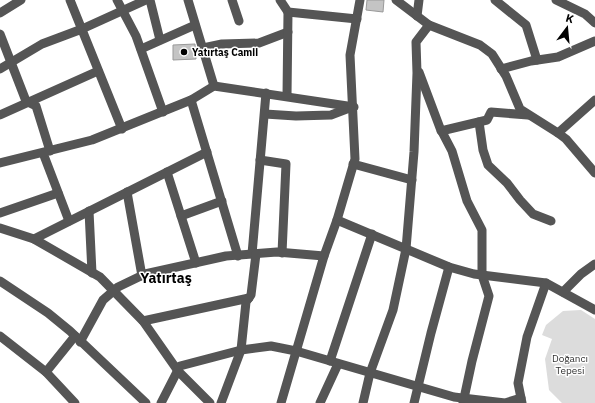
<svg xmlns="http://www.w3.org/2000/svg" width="595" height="403" font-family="'IBM Plex Sans',sans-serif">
	<rect width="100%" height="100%" fill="#fff"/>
	<!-- green -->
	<polygon fill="#dcdcdc" points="581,310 595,319 595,403 562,403 549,390 545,359 552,339 542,335 546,325 563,311"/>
	<!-- building -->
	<g fill="#c4c4c4" stroke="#999">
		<polygon points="367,0 384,0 383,12 366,10"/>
		<polygon points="195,44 196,59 173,60 173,45"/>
	</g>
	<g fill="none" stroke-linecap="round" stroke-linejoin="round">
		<!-- minor -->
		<g stroke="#555" stroke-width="9">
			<polyline points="70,0 122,129"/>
			<polyline points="117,0 136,36 163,112"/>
			<polyline points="150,0 160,40"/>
			<polyline points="188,0 214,86"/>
			<polyline points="232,0 239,21"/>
			<polyline points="280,0 288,12 357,19"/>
			<polyline points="396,0 429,25 480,45 492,54 506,76 520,109 558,133 566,139 595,173"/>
			<polyline points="495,0 526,25 537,60"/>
			<polyline points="556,0 585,14 595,23"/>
			<polyline points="0,13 21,0"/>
			<polyline points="417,16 419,0"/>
			<polyline points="0,34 26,101 36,106 50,151"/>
			<polyline points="203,48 222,44 259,43 288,32"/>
			<polyline points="141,49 195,25"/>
			<polyline points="0,69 42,44 82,29 146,0"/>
			<polyline points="501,69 531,61 558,57 595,41"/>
			<polyline points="419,72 440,128 452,151 467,201 482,230 482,275 489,296 472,361 463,403"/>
			<polyline points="287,96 288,12"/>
			<polyline points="191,100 238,256"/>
			<polyline points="265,114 296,116 331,115 352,107"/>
			<polyline points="0,115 98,71"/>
			<polyline points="479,122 483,150 488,165 507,183 520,200 533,214 551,221"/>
			<polyline points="441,131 487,120 491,112 528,115"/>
			<polyline points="558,133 595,100"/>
			<polyline points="43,153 69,221"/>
			<polyline points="260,160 286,164 282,253"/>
			<polyline points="0,163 92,140 191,100 214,86 354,107"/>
			<polyline points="353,164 412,180"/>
			<polyline points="167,172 196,263"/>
			<polyline points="127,192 142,276"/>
			<polyline points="89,211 92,273"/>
			<polyline points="0,213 58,193"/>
			<polyline points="181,216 222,201"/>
			<polyline points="337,220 449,267 474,274 546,283 595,310"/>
			<polyline points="0,228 34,239 100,277 143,321 178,371 210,403"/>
			<polyline points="34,239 207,152"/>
			<polyline points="252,254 266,93"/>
			<polyline points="0,281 48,313 70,331 146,403"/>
			<polyline points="563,292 581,274 595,264"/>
			<polyline points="143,321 249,298"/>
			<polyline points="0,336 46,372"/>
			<polyline points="80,342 103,300 118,287 145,274 226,256 277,252 324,256"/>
			<polyline points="330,361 372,234"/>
			<polyline points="75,403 46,372 75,336"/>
			<polyline points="161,403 180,366 241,350 271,346 296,351 454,397 505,403 521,398"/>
			<polyline points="221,403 241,350 246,302 251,295 256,254"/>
			<polyline points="281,403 324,256 337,220 355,159 350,55 360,0"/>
			<polyline points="320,403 338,364"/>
			<polyline points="363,403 370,373 393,310 406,249 414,152 417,73 416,42 429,25"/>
			<polyline points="414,403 431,333 449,267"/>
			<polyline points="522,403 518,383 527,337 546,283"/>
		</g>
	</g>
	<!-- markers -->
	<circle fill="#000" stroke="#fff" stroke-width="1.5" cx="184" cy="52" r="4"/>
	<g text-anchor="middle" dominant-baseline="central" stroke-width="3" stroke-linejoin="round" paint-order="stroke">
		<!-- poi labels -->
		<g font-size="10" font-weight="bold" fill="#000" stroke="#fff" text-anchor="start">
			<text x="192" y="52">Yatırtaş Camii</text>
		</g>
		<!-- park labels -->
		<g font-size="10" fill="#333" stroke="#fff">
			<text x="570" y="358">Doğancı<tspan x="570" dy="12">Tepesi</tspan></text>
		</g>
		<!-- district labels -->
		<g font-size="14" font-weight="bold" fill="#000" stroke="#fff">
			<text x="166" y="278">Yatırtaş</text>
		</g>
	</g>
	<!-- north arrow -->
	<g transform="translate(567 28) rotate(16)" stroke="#ffffff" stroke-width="3" paint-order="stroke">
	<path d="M0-3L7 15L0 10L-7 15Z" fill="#000000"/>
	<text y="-6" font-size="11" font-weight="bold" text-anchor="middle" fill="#000000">K</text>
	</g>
</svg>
